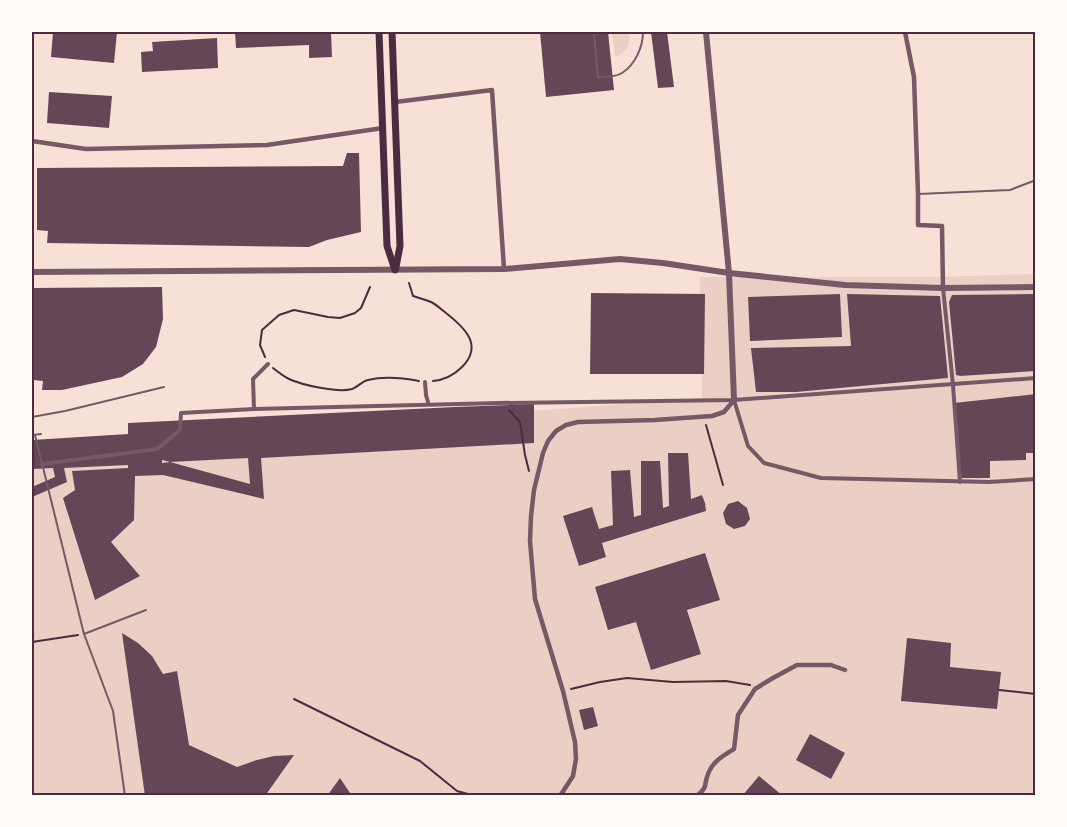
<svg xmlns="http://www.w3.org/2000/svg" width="1067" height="827" font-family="Jost,sans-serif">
	<rect width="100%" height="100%" fill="#f7e1d7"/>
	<!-- green -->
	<g fill="#ebcfc5">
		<path d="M612,32H630C629,46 629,51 615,57Z"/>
		<polygon points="1035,274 1035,795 32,796 32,459 114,443 702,398 700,277 934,277"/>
	</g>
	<!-- building -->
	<g fill="#644757" fill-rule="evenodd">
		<polygon points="53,32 117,32 114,63 51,57"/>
		<polygon points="235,32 331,32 332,57 309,58 309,45 236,48"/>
		<polygon points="540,32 608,32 614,90 546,97"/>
		<polygon points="651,32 667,32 674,87 658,88"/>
		<polygon points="217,38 218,68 142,72 141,52 153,51 152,42"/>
		<polygon points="49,92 112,96 109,128 47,123"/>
		<polygon points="347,153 359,153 361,232 327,240 309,247 47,243 48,231 37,230 37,168 343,166"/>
		<polygon points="162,287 163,319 156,347 143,364 122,377 62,390 42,390 43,381 33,380 32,288"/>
		<polygon points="591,293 705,294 704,374 590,374"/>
		<polygon points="840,294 842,337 750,341 748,297"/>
		<polygon points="847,294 940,296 948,378 796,392 756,392 751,348 851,346"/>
		<polygon points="1036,294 1036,371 960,376 956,375 949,302 952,295"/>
		<polygon points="1036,394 1036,453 1026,453 1026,460 990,461 990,478 961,478 954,403"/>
		<path d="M534,404V443L261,458L264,499L163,475L135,476L134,520L111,542L140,576L95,600L63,498L75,490L72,471L128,468V465L64,468L67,482L32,497V487L55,477L53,468L32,469V440L128,434V423L455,407ZM248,458L250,484L170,462L162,463V460L170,462Z"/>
		<polygon points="668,453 688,453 691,499 702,495 705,503 706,511 602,543 606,557 579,566 563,516 592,507 599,529 613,525 611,471 630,470 634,517 641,515 641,461 660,461 663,508 669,506"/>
		<polygon points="738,501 747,508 750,519 745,526 734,529 726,524 723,513 728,504"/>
		<polygon points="705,553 720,600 687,610 701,654 651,670 636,622 608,630 595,587"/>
		<polygon points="122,633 138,643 152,656 163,674 177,671 189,745 237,767 257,760 274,756 294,755 265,796 145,796"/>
		<polygon points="907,638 951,643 950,667 1001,672 997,709 901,701"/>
		<polygon points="593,707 598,726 584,730 579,710"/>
		<polygon points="810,734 845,753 831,779 796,760"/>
		<polygon points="759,776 783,796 742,796"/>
		<polygon points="340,778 352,796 327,796"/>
	</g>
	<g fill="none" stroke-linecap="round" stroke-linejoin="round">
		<!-- path -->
		<g stroke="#4a2c40" stroke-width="2">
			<path d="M409,283L413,296C419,298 426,300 431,302C437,305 442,310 446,313C464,327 484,345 462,367C455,374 444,380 433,381"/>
			<polyline points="265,357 260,345 262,330 279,315 294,310 328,317 340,318 355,313 361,308 370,287"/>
			<path d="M273,368C278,372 283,376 289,379C302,385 338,393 352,389C358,387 362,381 368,380C384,376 403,378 419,381"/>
			<polyline points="509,410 520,422 525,455 529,471"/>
			<polyline points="706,425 723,485"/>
			<polyline points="32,642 78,635"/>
			<polyline points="571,689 600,682 627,678 673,682 726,681 750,685"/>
			<polyline points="999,690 1036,694"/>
			<polyline points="294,699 420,761 457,791 475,796"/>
		</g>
		<!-- service -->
		<g stroke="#755966" stroke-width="2">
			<path d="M594,32L598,77C605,77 616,77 622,73C635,65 643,47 643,32"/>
			<polyline points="918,194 1010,190 1036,180"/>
			<polyline points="32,417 65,411 164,387"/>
			<polyline points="32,435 41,434"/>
			<polyline points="35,435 84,634 113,711 125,796"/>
			<polyline points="84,634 146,610"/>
		</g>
		<!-- pedestrian -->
		<g stroke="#755966" stroke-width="4">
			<polyline points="943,288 953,385 960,482"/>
			<polyline points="425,382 426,395 428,402"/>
			<polyline points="734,400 748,446 764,463 821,478 989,482 1036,479"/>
			<polyline points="254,409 253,379 268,364"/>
			<polyline points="42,464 157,449 180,430 181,413 254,409 499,403 734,400 1036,378"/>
		</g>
		<!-- minor -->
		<g stroke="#755966" stroke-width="4.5">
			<polyline points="905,32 914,77 918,194 918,225 942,226 943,288"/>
			<polyline points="395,102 492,90 504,269"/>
			<polyline points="32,141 86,149 267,145 383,128"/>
			<polyline points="560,796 573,776 576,759 575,742 563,691 535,599 530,541 531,516 534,490 543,453 548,441 556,431 566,425 578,422 655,420 712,416 724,412 734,400"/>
			<path d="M697,796C709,785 703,787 708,774C712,762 724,755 734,749L738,715L755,689L773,678L797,665H831L845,670"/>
		</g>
		<!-- tertiary -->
		<g stroke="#755966" stroke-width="6">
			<polyline points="706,32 729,273 734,400"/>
			<polyline points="32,272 504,269 620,259 663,263 729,273 845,285 943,288 1036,287"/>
		</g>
		<!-- secondary -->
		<g stroke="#4a2c40" stroke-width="7">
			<polyline points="379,32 387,246 395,270"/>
			<polyline points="392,32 400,246 396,267"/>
		</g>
	</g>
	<!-- border -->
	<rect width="1067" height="827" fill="none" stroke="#fffaf5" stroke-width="66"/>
	<rect x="33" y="33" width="1001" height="761" fill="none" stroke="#4a2c40" stroke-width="2"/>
</svg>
